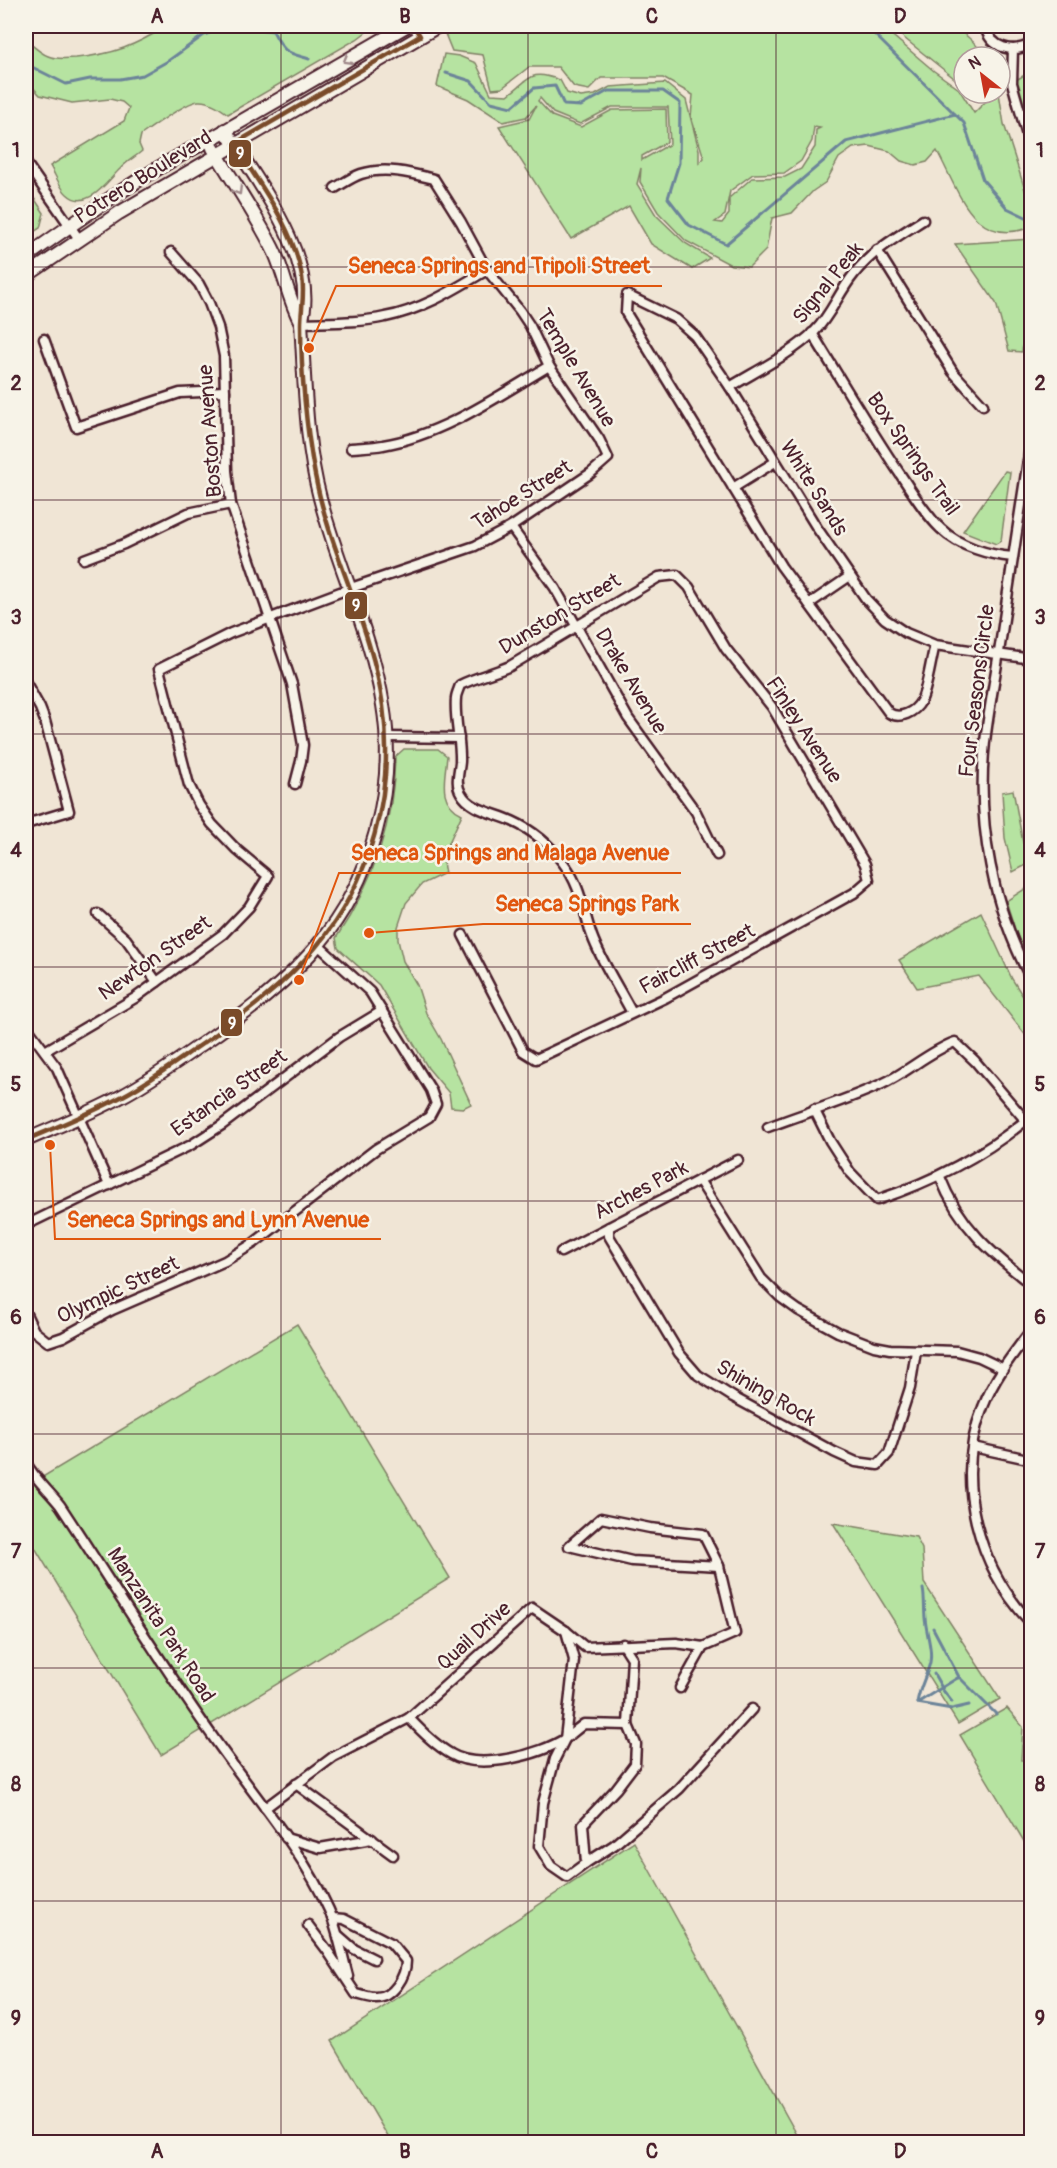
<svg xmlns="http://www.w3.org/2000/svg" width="1057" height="2168" font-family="Pangolin,sans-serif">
	<rect width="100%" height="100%" fill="#f0e5d5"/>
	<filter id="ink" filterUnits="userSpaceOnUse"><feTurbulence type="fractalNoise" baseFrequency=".0167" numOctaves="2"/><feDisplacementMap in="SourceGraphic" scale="12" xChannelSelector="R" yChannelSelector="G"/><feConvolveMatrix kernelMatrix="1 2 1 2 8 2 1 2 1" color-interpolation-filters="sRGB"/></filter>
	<g filter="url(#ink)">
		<!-- green -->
		<g fill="#b6e3a1" stroke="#808166" stroke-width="1.5" fill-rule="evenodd">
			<path d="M167,26H371L370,29L357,39L228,114C220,108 209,100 198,101C185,103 152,127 141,135L139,144L142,151C135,157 126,162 120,169C108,180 87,213 67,194C60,188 55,174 50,166L124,121L129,108L122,102L110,99L72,103L40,95L26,80V40C33,46 40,53 48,56C57,60 67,58 76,58C115,54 134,46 167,26Z"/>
			<path d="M463,26H881L934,71L959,89L974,113L985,102L987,93H999L1004,124L1027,196L1031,227C973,249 959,191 937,151L927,162L915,165L901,161L889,151L869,146L853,148L839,158L826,182L813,191L792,213L772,218L766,250L749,267L731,265L686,241L658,212L640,182L641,168L637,184L656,215L685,243L710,258L692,269L651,244L629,206L571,239L499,126L529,119L536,106L526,117L503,122L468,99L437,86L444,54L459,56L476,63L491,94L508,95C531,78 530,69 560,80L567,93L581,97L595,95L610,87L665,83L686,100L699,150V163L704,158L691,117L693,95L663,78H601L589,90L574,87L558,67H529L502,88L492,89L483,55L452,51L445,34ZM540,98L553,113L580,124L612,107H668L670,144L642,160V156L667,142L666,109L612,110L581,127L552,116L538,101ZM814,127L820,128L816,130L815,147L801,169L785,177L752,178L729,198V214L722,223L715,222L725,215L730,191L753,174L784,173L801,161L812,141Z"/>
			<path d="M889,26C932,25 959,16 985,57H964V86Z"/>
			<polygon points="1031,71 1031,130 1016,80"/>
			<polygon points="26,186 44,213 40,228 26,237"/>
			<polygon points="1031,239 1031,269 1022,352 1009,351 996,303 955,244"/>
			<polygon points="1005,471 1010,472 1001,541 996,544 963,531"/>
			<path d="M404,749H438L447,756C445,779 437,802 462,814L442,858L445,873L422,884L406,903L398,927V940L403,961L417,985L426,1013L441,1039L471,1104L463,1108L451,1107L449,1093L428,1068L379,985L338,948L336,938C373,883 394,824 395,757Z"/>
			<polygon points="1013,790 1023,843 1030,846 1032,862 1013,872 1005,838 1002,792"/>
			<polygon points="1031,885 1031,966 1021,948 1006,901"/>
			<polygon points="981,912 1012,979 1031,1009 1031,1042 979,976 917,988 899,960"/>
			<polygon points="297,1324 450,1578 161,1755 26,1533 26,1487"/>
			<polygon points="833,1523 916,1537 922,1549 924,1583 1000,1699 958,1724"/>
			<polygon points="1007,1708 1023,1727 1021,1760 1031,1760 1031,1853 960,1735"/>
			<polygon points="634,1842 801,2142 391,2142 332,2041"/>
		</g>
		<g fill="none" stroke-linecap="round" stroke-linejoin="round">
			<!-- stream -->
			<g stroke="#6c8499" stroke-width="3">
				<path d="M232,26L273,31C285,54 286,52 309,59"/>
				<polyline points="866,26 964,123 983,180 1007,208 1032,220"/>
				<polyline points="26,64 66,84 90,79 120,79 143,75 168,61 204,35 227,26"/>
				<polyline points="446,73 471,81 491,102 512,107 534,88 555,86 564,105 581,106 608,91 663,91 680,103 679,163 668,198 689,225 726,244 846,142 955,114"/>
				<polyline points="933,1628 959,1677 958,1678"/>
				<polyline points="934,1674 942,1688"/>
				<polyline points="942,1689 952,1702"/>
				<path d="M917,1703C919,1689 925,1679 929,1666C934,1652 926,1633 925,1618C924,1608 925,1599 923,1589"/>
				<polyline points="969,1705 952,1709 917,1703 959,1677 996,1714"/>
			</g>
			<defs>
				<g id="street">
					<path d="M985,26C990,48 1013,55 1032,43"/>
					<polyline points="1013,49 1012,83 1032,153"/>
					<polyline points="26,163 79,239"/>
					<polyline points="877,250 953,372 983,405"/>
					<polyline points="171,252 199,284 209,303 218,327 224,356 227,471 231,504 292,684 303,745 301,761 295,784"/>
					<path d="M301,323C329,322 358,323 385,317C422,310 455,289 487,270"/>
					<path d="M812,333C841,380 869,428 900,474C913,493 925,514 941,529C960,547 989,555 1013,557"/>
					<polyline points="44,339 76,427 180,393 225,391"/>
					<path d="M730,387C758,370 791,354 815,331C831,315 839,292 854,274C872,251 898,236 923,220"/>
					<path d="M1032,435C1021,503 1011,571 1001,639C996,673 989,708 985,742C976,825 993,908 1032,981"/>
					<path d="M351,448C362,447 373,447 383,445C443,435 498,396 549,366"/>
					<polyline points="733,488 775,462"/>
					<polyline points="511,527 555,588 628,718 696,812 717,855"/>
					<polyline points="84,559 124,544 188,513 231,504"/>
					<polyline points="809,604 850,576"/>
					<path d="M935,645C931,659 927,690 921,701C915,712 900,720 889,713L781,566L626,313L627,295L676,319L695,336L730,387L817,528L866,599L885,619L906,633L935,645L1032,659"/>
					<polyline points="26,683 40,708 45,721 69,811 26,824"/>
					<polyline points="387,737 459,738"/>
					<polyline points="98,914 126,939 157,982"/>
					<path d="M463,935L523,1051L536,1059L665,998L854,893L869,880L865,864L772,707L726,649L689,587L677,575L659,577L510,666C494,673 476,677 460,685C459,689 456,694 456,698C454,719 461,741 460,762C459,773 455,783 461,793C470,810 495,813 512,821C532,830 551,846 564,864C581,886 583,911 592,936C602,963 619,988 632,1013"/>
					<polyline points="26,1026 57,1068 109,1185"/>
					<path d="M45,1051L135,998L223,934L249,907L268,876L237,850L212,824L199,805L189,785L159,669L231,633L348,589L475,546L511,527L591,473L608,458L599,439L549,366L530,326L520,311L487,270L461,222L434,179C411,173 385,166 361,174C352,177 344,183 335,188"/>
					<path d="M814,1109L830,1141L850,1172L877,1200C931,1182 981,1157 1025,1121"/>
					<path d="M768,1127C805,1113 845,1101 882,1084C908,1072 928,1052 955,1042L975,1061L1032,1128"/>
					<path d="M940,1177C959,1226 991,1253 1032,1285"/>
					<polyline points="699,1180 761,1278 780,1297 798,1310 838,1332 874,1346 890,1349 957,1351 979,1357 1002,1368"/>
					<polyline points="26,1225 191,1145 222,1125 339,1037 382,1011"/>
					<polyline points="609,1227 609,1236 612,1241 679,1353 698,1375 733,1397 834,1452 856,1462 878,1465 889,1453 910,1388 916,1351"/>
					<polyline points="561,1252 738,1160"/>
					<polyline points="26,1314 34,1331 48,1342 63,1337 112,1310 225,1261 254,1243 376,1149 429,1117 436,1104 431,1090 370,992 318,945"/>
					<path d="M1032,1329C1013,1354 994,1378 983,1407C953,1481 978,1568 1032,1624"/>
					<polyline points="973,1447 1032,1460"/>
					<path d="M26,1463C35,1479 48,1490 60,1505C111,1582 159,1661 213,1737C251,1792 301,1848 329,1910C338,1931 342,1954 348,1976"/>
					<polygon points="601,1518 650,1528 703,1534 719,1566 632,1561 569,1546"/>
					<polyline points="566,1631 574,1660 565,1739 555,1759 543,1803 539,1846 551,1866 567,1877 586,1863 583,1824 616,1789 635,1764 636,1744 628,1725 632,1658 623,1644"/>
					<polyline points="680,1688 703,1647 735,1633 719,1566"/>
					<path d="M409,1718C421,1731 435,1745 451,1754C479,1771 540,1755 566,1738C572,1734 578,1728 584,1724L628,1725"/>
					<polyline points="296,1784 393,1855"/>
					<polyline points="265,1808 333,1757 409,1718 532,1608 566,1631 585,1647 676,1643 703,1647"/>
					<polyline points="286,1838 320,1848 372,1839"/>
					<polyline points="586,1863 614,1845 679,1789 752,1709"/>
					<path d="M308,1925L327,1950L356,1994C362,1995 369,1998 375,1998C393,1999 406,1976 406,1961L391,1943L344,1919L332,1918"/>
					<polyline points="338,1935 354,1949 374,1959"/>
				</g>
				<g id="secondary">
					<path d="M213,148C233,182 259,219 275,253C285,276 289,301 301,323"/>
					<path d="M26,257C85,215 144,173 209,140L406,26"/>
					<polyline points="26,276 119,213 438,26"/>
					<path d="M26,1140C58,1126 91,1113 122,1096C150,1081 176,1062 202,1044C243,1016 285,984 317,946C371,882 397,789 383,705C372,634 338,568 320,498C305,442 305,381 301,323C320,261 257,181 225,130"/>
				</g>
			</defs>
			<!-- street casing -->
			<use href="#street" stroke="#4a1f2b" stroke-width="13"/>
			<!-- secondary casing -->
			<use href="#secondary" stroke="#4a1f2b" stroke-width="16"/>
			<!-- street -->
			<use href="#street" stroke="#f7f3e8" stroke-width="8"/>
			<!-- secondary -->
			<use href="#secondary" stroke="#f7f3e8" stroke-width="12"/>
			<defs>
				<path id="bus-1" d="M26,1140C61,1125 97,1111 130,1092C156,1077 180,1059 205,1042C245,1014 284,985 315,948C371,882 395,792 383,706C372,626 330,554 315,475C306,429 301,372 301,325C301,309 305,294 302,277C294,228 260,185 234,144L420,36L414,26"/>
			</defs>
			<!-- bus-1 casing -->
			<use href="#bus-1" stroke="#f7f3e8" stroke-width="9"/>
			<!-- bus-1 -->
			<use href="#bus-1" stroke="#7a4b2a" stroke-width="4.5"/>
		</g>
		<!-- one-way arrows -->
		<defs><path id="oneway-chevron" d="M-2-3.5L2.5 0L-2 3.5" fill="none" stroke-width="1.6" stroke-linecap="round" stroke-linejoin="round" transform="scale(1.5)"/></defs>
		<g stroke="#a0898a">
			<use href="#oneway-chevron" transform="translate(347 60) rotate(150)"/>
			<use href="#oneway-chevron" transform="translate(238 191) rotate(59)"/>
		</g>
	</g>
	<!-- grid -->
	<path fill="none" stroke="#4a1f2b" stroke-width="1.5" stroke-opacity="0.55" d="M281,26V2142M528,26V2142M776,26V2142M26,267H1032M26,500H1032M26,734H1032M26,967H1032M26,1201H1032M26,1434H1032M26,1668H1032M26,1901H1032"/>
	<g text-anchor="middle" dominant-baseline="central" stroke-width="5" stroke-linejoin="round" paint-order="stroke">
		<!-- street labels -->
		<g font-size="21" fill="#4a1f2b" stroke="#f7f3e8">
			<text transform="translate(143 177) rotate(-32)">Potrero Boulevard</text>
			<text transform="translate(828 283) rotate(-51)">Signal Peak</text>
			<text transform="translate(576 368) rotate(59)">Temple Avenue</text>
			<text transform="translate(210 431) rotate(-94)">Boston Avenue</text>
			<text transform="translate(913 454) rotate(55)">Box Springs Trail</text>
			<text transform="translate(814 488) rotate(58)">White Sands</text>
			<text transform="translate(522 495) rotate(-32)">Tahoe Street</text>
			<text transform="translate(560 614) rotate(-31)">Dunston Street</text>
			<text transform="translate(631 681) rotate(59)">Drake Avenue</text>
			<text transform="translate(977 691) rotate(-83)">Four Seasons Circle</text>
			<text transform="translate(804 730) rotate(57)">Finley Avenue</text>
			<text transform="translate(155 958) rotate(-35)">Newton Street</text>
			<text transform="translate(697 959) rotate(-28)">Faircliff Street</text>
			<text transform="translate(229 1093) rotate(-35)">Estancia Street</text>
			<text transform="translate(641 1190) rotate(-28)">Arches Park</text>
			<text transform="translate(118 1290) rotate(-25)">Olympic Street</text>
			<text transform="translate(766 1393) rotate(30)">Shining Rock</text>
			<text transform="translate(161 1625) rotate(57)">Manzanita Park Road</text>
			<text transform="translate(474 1636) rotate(-42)">Quail Drive</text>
		</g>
	</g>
	<!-- callouts -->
	<path fill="none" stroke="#e0560e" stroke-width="2" d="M309 348L336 286H662M299 980L339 873H681M369 933L483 924H691M50 1145L55 1239H381"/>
	<g fill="#e0560e" stroke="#f7f3e8" stroke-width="2">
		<circle cx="309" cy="348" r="6"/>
		<circle cx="299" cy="980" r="6"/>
		<circle cx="369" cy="933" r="6"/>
		<circle cx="50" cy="1145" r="6"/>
	</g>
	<g font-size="22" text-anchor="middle" font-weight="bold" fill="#e0560e" stroke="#f7f3e8" stroke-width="5" stroke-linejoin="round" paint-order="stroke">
		<text x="499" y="273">Seneca Springs and Tripoli Street</text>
		<text x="510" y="860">Seneca Springs and Malaga Avenue</text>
		<text x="587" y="911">Seneca Springs Park</text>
		<text x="218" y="1227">Seneca Springs and Lynn Avenue</text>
	</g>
	<g stroke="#f7f3e8" stroke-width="2">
		<rect x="228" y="139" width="24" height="29" rx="6" fill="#7a4b2a"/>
		<rect x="344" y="591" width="24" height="29" rx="6" fill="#7a4b2a"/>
		<rect x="220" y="1008" width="23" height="29" rx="6" fill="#7a4b2a"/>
	</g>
	<g font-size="16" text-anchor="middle" font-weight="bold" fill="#fff">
		<text x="240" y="159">9</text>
		<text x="356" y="611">9</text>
		<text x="232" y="1029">9</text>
	</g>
	<!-- margin -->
	<rect width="1057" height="2168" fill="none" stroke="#f7f3e8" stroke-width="66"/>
	<!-- north arrow -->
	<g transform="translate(982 75) rotate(329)"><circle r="28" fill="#f7f3e8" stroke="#b29e9c" stroke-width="1.5"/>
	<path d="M0-4.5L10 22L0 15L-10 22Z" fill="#c8321e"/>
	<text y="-9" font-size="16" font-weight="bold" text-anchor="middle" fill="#4a1f2b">N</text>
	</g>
	<rect x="33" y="33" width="991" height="2102" fill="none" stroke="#4a1f2b" stroke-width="2"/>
	<g font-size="20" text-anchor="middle" font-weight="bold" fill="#4a1f2b">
		<text x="157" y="23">A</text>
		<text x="405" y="23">B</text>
		<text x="652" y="23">C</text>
		<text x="900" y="23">D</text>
		<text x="16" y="157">1</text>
		<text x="1040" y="157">1</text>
		<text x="16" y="390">2</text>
		<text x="1040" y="390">2</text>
		<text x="16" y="624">3</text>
		<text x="1040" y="624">3</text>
		<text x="16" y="857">4</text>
		<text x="1040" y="857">4</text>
		<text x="16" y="1091">5</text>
		<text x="1040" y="1091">5</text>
		<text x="16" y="1324">6</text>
		<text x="1040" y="1324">6</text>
		<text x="16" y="1558">7</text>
		<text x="1040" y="1558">7</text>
		<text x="16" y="1791">8</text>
		<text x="1040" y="1791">8</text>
		<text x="16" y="2025">9</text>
		<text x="1040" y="2025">9</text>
		<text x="157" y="2158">A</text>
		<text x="405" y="2158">B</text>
		<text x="652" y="2158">C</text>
		<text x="900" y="2158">D</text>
	</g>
</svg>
